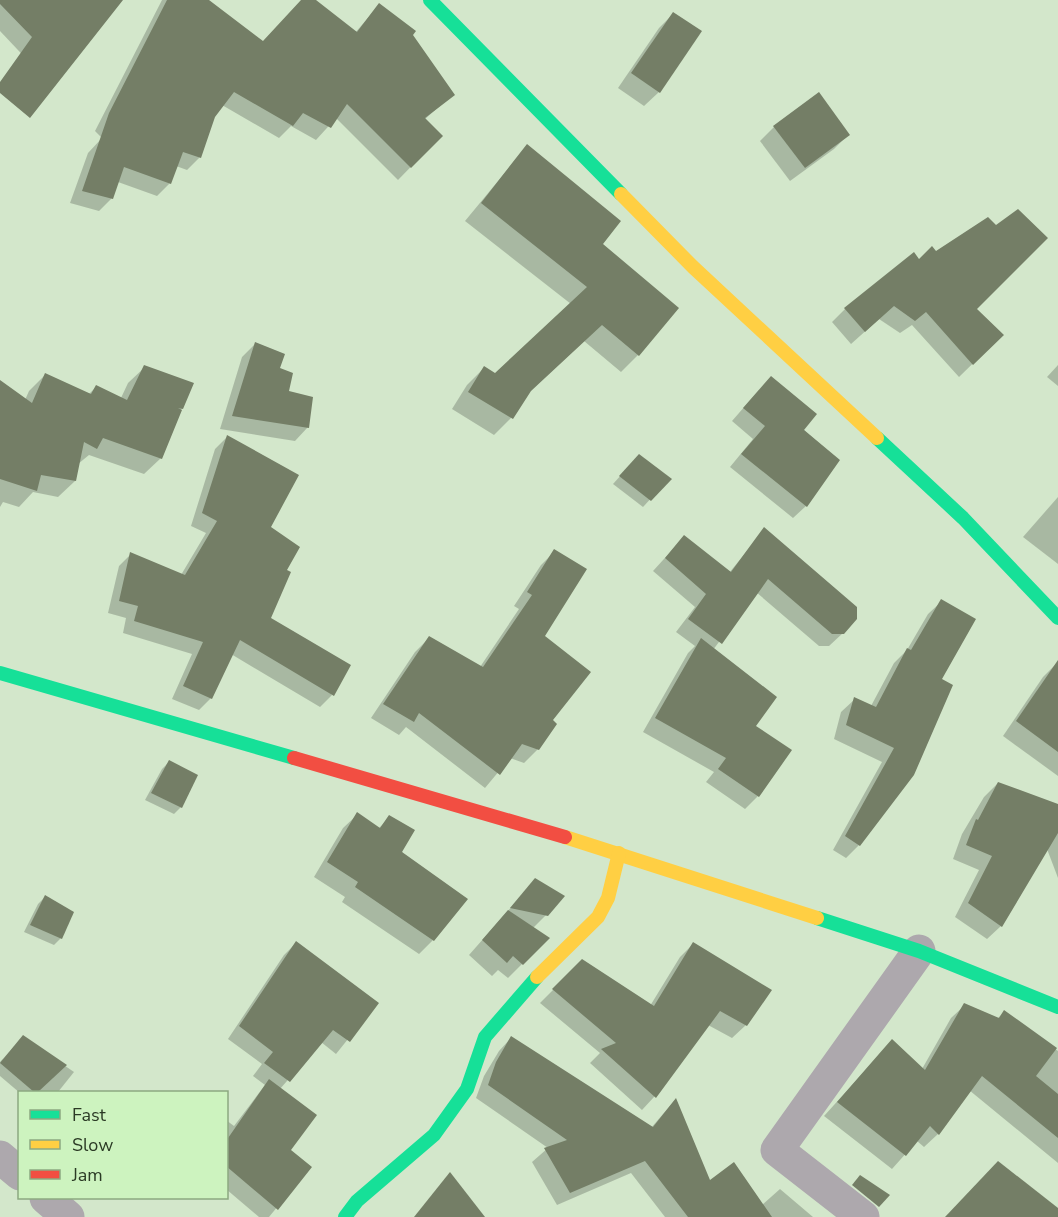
<svg xmlns="http://www.w3.org/2000/svg" width="1058" height="1217" font-family="'Nunito Sans',sans-serif">
	<rect width="100%" height="100%" fill="#d3e7cb"/>
	<!-- shadow -->
	<g fill="#0003">
		<polygon points="0,0 121,0 51,85 0,31"/>
		<polygon points="162,0 207,0 263,42 303,0 314,0 355,33 379,5 411,35 453,94 424,120 441,136 398,180 336,118 316,140 291,126 279,138 222,105 214,116 200,157 187,170 176,166 170,183 157,196 118,182 112,198 99,211 70,203 88,153 102,138 95,131"/>
		<polygon points="673,14 659,92 644,106 618,88 659,28"/>
		<polygon points="774,127 848,135 834,149 790,181 760,141"/>
		<polygon points="527,146 601,244 638,355 621,372 584,341 527,394 511,418 494,435 452,409 467,385 484,368 495,374 571,304 465,221"/>
		<polygon points="936,253 975,309 1002,335 959,377 912,325 900,333 879,319 851,344 832,322 845,309 919,261"/>
		<polygon points="256,343 278,369 287,393 308,427 295,441 220,429 242,357"/>
		<polygon points="1058,365 1058,386 1047,377"/>
		<polygon points="145,367 182,408 161,458 144,474 89,455 78,464 75,481 58,497 33,492 19,507 3,502 0,507 0,382 25,400 29,391 45,375 88,395 96,387 121,398 128,383"/>
		<polygon points="759,390 838,460 806,506 793,518 730,467 753,439 732,421"/>
		<polygon points="227,437 269,527 285,571 269,619 332,695 320,707 231,654 211,698 199,710 172,699 192,654 123,633 126,618 108,613 119,566 131,554 181,575 206,533 191,526 215,449"/>
		<polygon points="632,463 669,479 643,507 613,484"/>
		<polygon points="1058,497 1058,564 1023,537"/>
		<polygon points="765,529 843,633 829,646 819,646 756,592 713,650 754,726 790,751 758,796 745,809 706,782 714,772 643,732 688,653 695,646 676,632 695,607 653,571 684,537 729,573"/>
		<polygon points="555,551 543,636 551,720 538,749 524,763 510,758 485,788 406,727 399,735 371,718 415,652 429,638 480,667 519,609 514,606 541,565"/>
		<polygon points="942,601 939,680 859,845 846,858 833,850 882,762 834,739 841,712 855,699 871,706 894,663 907,650 928,614"/>
		<polygon points="1057,663 1058,664 1058,776 1003,736 1043,677"/>
		<polygon points="169,762 181,807 174,814 145,800 162,769"/>
		<polygon points="998,783 1058,806 1058,878 1047,849 1001,926 987,939 955,917 979,870 953,859 962,834 984,797"/>
		<polygon points="358,814 378,829 390,817 433,940 419,954 342,902 345,897 314,877 343,828"/>
		<polygon points="535,880 546,915 533,928 548,938 508,978 498,970 492,976 469,955"/>
		<polygon points="45,897 72,913 61,938 54,945 24,932 38,904"/>
		<polygon points="296,943 377,1003 336,1054 321,1042 280,1089 288,1151 310,1167 269,1217 259,1217 226,1189 226,1120 234,1126 265,1085 253,1076 262,1064 228,1039 284,955"/>
		<polygon points="693,944 746,1025 732,1038 708,1025 654,1097 642,1110 590,1063 600,1053 540,1003 582,961 650,1006 680,957"/>
		<polygon points="965,1005 997,1019 1004,1012 1058,1051 1058,1163 969,1090 938,1134 924,1147 917,1141 892,1169 824,1116 892,1041 922,1069 951,1018"/>
		<polygon points="23,1037 74,1072 58,1092 20,1093 0,1076 0,1062"/>
		<polygon points="511,1038 651,1128 675,1100 709,1183 762,1205 780,1189 813,1217 665,1217 631,1173 557,1205 532,1162 548,1148 476,1098 484,1076 499,1051"/>
	</g>
	<!-- building -->
	<g fill="#747e66">
		<polygon points="0,0 123,0 30,118 0,93 0,82 32,37 0,4"/>
		<polygon points="167,0 209,0 263,41 301,0 316,0 357,32 379,3 416,31 413,35 455,95 425,118 443,136 411,168 347,104 331,128 303,113 293,126 234,92 215,117 201,158 183,152 171,184 124,167 113,199 82,191 109,113"/>
		<polygon points="673,12 702,31 660,93 631,73"/>
		<polygon points="819,92 850,135 805,168 773,126"/>
		<polygon points="527,144 621,221 603,244 679,308 639,356 602,325 531,391 513,419 468,392 484,366 495,373 587,287 481,203"/>
		<polygon points="1018,209 1048,238 977,309 1004,335 973,365 926,312 915,321 894,306 865,332 844,308 914,252 919,259 932,246 936,251 988,217 996,225"/>
		<polygon points="255,342 285,354 280,368 293,373 289,391 313,397 309,428 232,416"/>
		<polygon points="144,365 194,383 183,409 178,408 182,410 162,459 103,438 97,449 84,442 76,481 41,475 37,491 0,479 0,380 32,403 45,373 91,394 96,385 127,400"/>
		<polygon points="771,376 817,414 804,430 840,460 807,507 741,454 765,426 743,408"/>
		<polygon points="227,435 299,475 271,527 300,547 287,570 291,572 271,618 351,665 334,696 240,640 212,699 183,686 203,642 134,621 138,606 119,601 130,552 185,575 217,521 202,513"/>
		<polygon points="639,454 672,479 651,501 619,476"/>
		<polygon points="764,527 857,607 857,619 844,634 832,634 768,579 722,644 688,619 706,594 665,558 684,535 731,572"/>
		<polygon points="554,549 587,569 545,636 591,672 553,720 557,724 539,750 522,744 500,775 419,713 414,722 383,704 429,636 483,667 532,595 527,592"/>
		<polygon points="941,599 976,619 942,679 953,685 914,775 860,846 845,836 894,748 846,725 854,697 876,707 907,648 911,650"/>
		<polygon points="701,638 777,697 756,726 792,750 759,797 718,769 726,758 655,718"/>
		<polygon points="1058,660 1058,752 1016,721"/>
		<polygon points="169,760 198,775 182,808 151,793"/>
		<polygon points="998,782 1058,804 1058,833 1002,927 968,903 992,856 966,845 976,819 978,820"/>
		<polygon points="357,812 380,828 389,815 415,830 402,852 468,899 434,941 355,887 358,882 327,862"/>
		<polygon points="535,878 565,896 548,916 510,908"/>
		<polygon points="45,895 74,912 62,939 30,925"/>
		<polygon points="508,910 550,938 523,965 513,956 507,963 482,940"/>
		<polygon points="296,941 379,1003 350,1042 333,1030 290,1082 264,1063 273,1052 239,1026"/>
		<polygon points="693,942 772,990 747,1026 720,1011 656,1098 601,1049 616,1043 552,989 582,959 654,1006"/>
		<polygon points="964,1003 999,1018 1004,1010 1057,1048 1036,1076 1058,1094 1058,1138 982,1076 939,1135 930,1126 906,1156 837,1102 892,1039 925,1070"/>
		<polygon points="23,1035 67,1065 38,1092 34,1092 0,1063"/>
		<polygon points="511,1036 653,1127 676,1098 710,1180 734,1162 772,1217 688,1217 645,1161 570,1193 544,1148 567,1140 488,1085 496,1062"/>
		<polygon points="269,1079 317,1115 291,1150 312,1167 278,1210 226,1166 226,1141"/>
		<polygon points="998,1161 1058,1208 1058,1217 945,1217"/>
		<polygon points="450,1172 485,1217 414,1217"/>
		<polygon points="860,1175 890,1195 879,1207 852,1185"/>
	</g>
	<g fill="none" stroke-linecap="round" stroke-linejoin="round">
		<!-- street -->
		<g stroke="#ada8ad" stroke-width="33">
			<polyline points="0,1157 20,1174"/>
			<polyline points="46,1198 68,1217"/>
			<polyline points="863,1217 777,1150 919,951"/>
		</g>
		<!-- fast -->
		<g stroke="#16e098" stroke-width="14">
			<polyline points="430,0 621,194"/>
			<polyline points="877,438 963,518 1058,618"/>
			<polyline points="0,673 294,758"/>
			<polyline points="817,918 919,951 1058,1007"/>
			<polyline points="345,1217 357,1201 434,1135 467,1089 485,1037 537,977"/>
		</g>
		<!-- slow -->
		<g stroke="#ffcf43" stroke-width="14">
			<polyline points="621,194 693,267 877,438"/>
			<polyline points="565,837 817,918"/>
			<polyline points="537,977 598,917 608,898 619,853"/>
		</g>
		<!-- jam -->
		<polyline stroke="#f24e42" stroke-width="14" points="294,758 565,837"/>
	</g>
	<!-- legend -->
	<rect x="18" y="1091" width="210" height="108" fill="#cdf3bf" stroke="#8ca981" stroke-width="1.5"/>
	<rect x="30" y="1110" width="30" height="9" fill="#16e098" stroke="#8ca981" stroke-width="1.5"/>
	<text x="72" y="1121" font-size="18" fill="#2b3a25">Fast</text>
	<rect x="30" y="1140" width="30" height="9" fill="#ffcf43" stroke="#8ca981" stroke-width="1.5"/>
	<text x="72" y="1151" font-size="18" fill="#2b3a25">Slow</text>
	<rect x="30" y="1170" width="30" height="9" fill="#f24e42" stroke="#8ca981" stroke-width="1.5"/>
	<text x="72" y="1181" font-size="18" fill="#2b3a25">Jam</text>
</svg>
